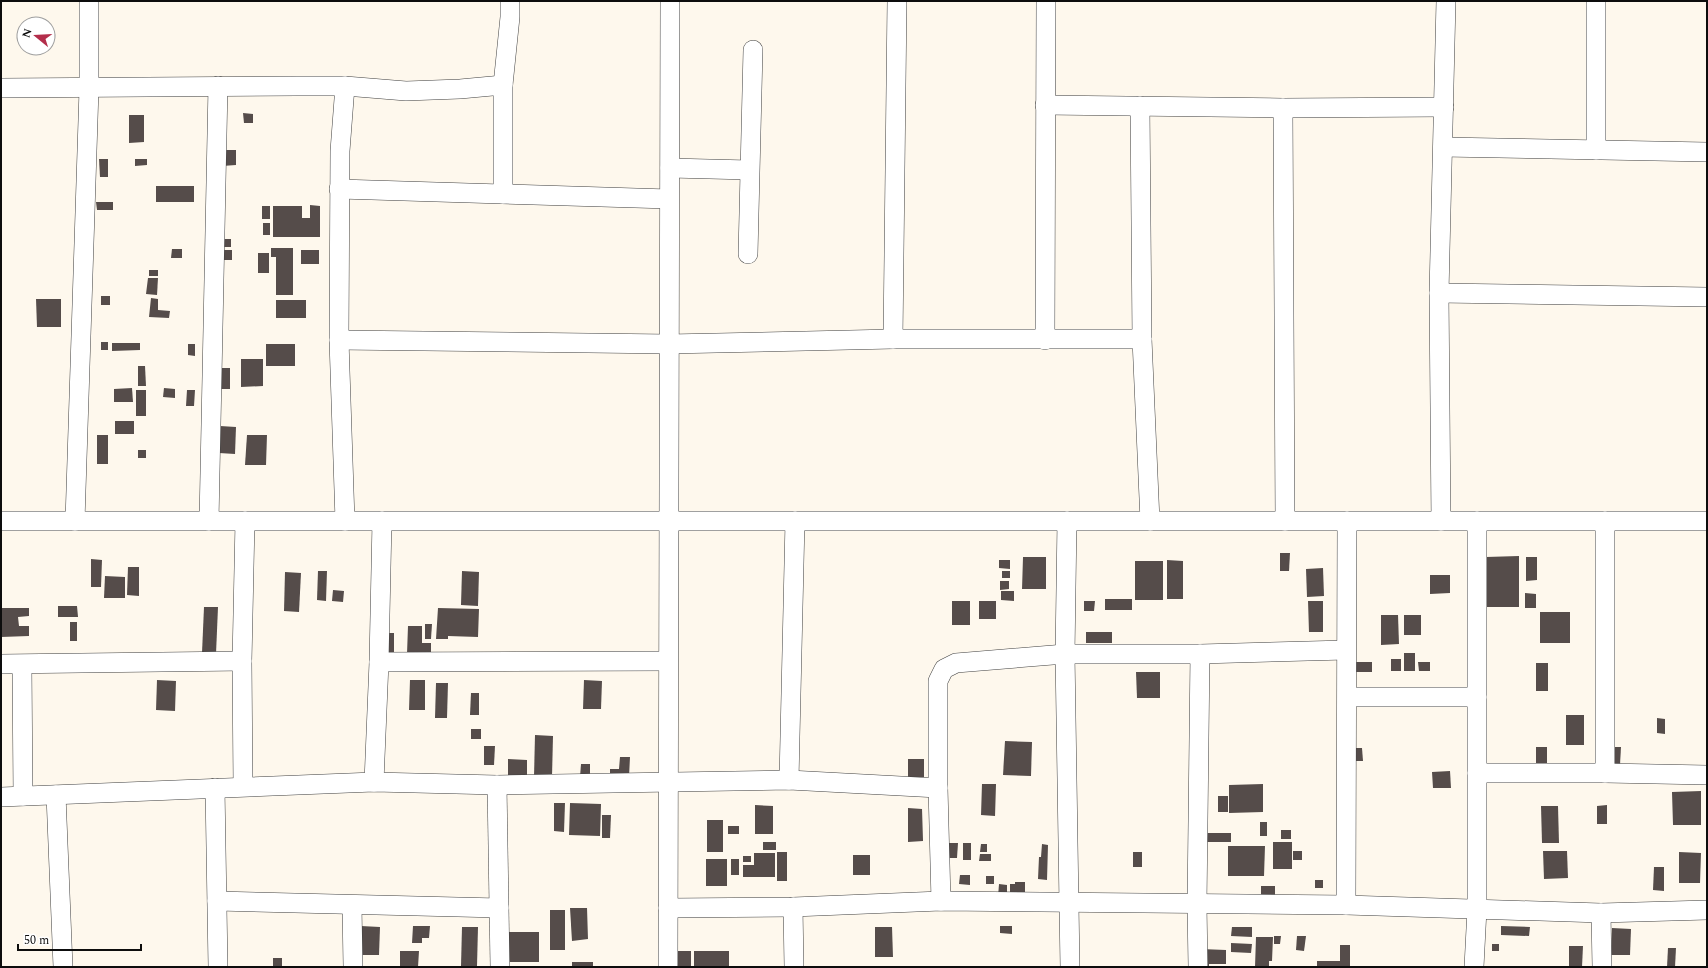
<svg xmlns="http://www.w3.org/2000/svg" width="1708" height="968" font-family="Spectral,serif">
	<rect width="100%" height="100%" fill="#fef8ed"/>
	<!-- building -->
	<g fill="#554c4a">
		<polygon points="243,113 253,114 253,123 244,123"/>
		<polygon points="129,115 144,115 144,142 129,143"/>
		<polygon points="222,150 236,150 236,165 222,166"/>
		<polygon points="99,159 108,159 108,177 100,177"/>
		<polygon points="135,159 147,159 147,165 135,166"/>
		<rect x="156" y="186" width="38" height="16"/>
		<polygon points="96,202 113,202 113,210 97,210"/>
		<polygon points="310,205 320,206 320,237 273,237 273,206 302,206 302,218 310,218"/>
		<rect x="262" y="206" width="8" height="13"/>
		<rect x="263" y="223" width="7" height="12"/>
		<polygon points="222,239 231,239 231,247 223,247"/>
		<polygon points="271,248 293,248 293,295 276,295 276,257 271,257"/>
		<polygon points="172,249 182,249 182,258 171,258"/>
		<rect x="222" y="250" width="10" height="10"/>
		<rect x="301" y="250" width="18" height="14"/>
		<rect x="258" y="253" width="11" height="20"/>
		<rect x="149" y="270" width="9" height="6"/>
		<polygon points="148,278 158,278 157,295 146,294"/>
		<rect x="101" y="296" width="9" height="9"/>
		<polygon points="151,298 158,299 158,310 170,311 169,318 149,317"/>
		<polygon points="36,299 61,299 61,327 37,327"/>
		<rect x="276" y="300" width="30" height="18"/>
		<rect x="101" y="342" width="7" height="8"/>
		<polygon points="112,343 140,343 140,350 112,351"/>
		<polygon points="188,344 195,344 195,356 188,355"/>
		<rect x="266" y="344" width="29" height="22"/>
		<polygon points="241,359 263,359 263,386 241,387"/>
		<polygon points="138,366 145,366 146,386 138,386"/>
		<polygon points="220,368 230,368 230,389 219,389"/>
		<polygon points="132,388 133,402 114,402 114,389"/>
		<polygon points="164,388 175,389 175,398 163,397"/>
		<rect x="136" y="390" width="10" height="26"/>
		<polygon points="187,390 195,390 194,406 186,406"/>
		<rect x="115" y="421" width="19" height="13"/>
		<polygon points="220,426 236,427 235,454 219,453"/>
		<rect x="97" y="435" width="11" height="29"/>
		<polygon points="247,435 267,435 266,465 245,465"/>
		<rect x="138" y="450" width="8" height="8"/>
		<polygon points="1280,553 1290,553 1289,571 1280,571"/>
		<polygon points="1519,556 1519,607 1487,607 1486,557"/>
		<polygon points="1023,557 1046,557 1046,589 1022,589"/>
		<polygon points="1526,557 1537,557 1537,580 1526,581"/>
		<polygon points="91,559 102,560 101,587 91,587"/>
		<polygon points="999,560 1010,560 1010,569 999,568"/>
		<polygon points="1167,560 1183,561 1183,599 1167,599"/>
		<rect x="1135" y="561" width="28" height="39"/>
		<polygon points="128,567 139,567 139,596 127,595"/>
		<polygon points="1323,568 1324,596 1307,597 1306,569"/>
		<polygon points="318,571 327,571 326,601 317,600"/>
		<polygon points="462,571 479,572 478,606 461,605"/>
		<rect x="1002" y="571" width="8" height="7"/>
		<polygon points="285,572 301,573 299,612 284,611"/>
		<polygon points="1430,575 1450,575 1450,593 1430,594"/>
		<polygon points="105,576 125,577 125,598 104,598"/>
		<polygon points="1000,581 1009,581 1009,589 1000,590"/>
		<polygon points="333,590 344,591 343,602 332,601"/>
		<polygon points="1001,591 1014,591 1014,601 1001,600"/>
		<polygon points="1525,593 1536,594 1536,608 1525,608"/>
		<rect x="1105" y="599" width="27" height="11"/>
		<rect x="952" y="601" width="18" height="24"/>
		<rect x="979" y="601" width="17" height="18"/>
		<polygon points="1084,601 1095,601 1094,611 1084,611"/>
		<polygon points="1308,601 1323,601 1323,632 1309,632"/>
		<polygon points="58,606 77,606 78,617 58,617"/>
		<polygon points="204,607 218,607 216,654 202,653"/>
		<polygon points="1,608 29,608 29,616 18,617 19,626 29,626 29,636 1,637"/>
		<polygon points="438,608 479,609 478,637 448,636 448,639 436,639"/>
		<rect x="1540" y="612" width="30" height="31"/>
		<polygon points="1381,615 1398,615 1399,644 1381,645"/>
		<rect x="1404" y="615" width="17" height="20"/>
		<rect x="70" y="622" width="7" height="19"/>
		<polygon points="425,624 432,624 431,639 425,639"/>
		<polygon points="408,626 422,626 422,643 431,643 431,655 407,654"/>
		<rect x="1086" y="632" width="26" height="11"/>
		<polygon points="385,633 394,633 394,655 384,655"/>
		<rect x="1404" y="653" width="11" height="18"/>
		<rect x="1391" y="659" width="10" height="12"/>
		<rect x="1354" y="662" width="18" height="10"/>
		<polygon points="1418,662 1430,662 1430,671 1419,671"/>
		<rect x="1536" y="663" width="12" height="28"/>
		<polygon points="1136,672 1160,672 1160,698 1137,698"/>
		<polygon points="157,680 176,681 175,711 156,710"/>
		<polygon points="410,680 425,680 425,710 409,710"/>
		<polygon points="584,680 602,681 601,709 583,709"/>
		<polygon points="436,683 448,683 447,718 435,718"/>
		<polygon points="471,693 479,693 479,715 470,715"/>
		<rect x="1566" y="715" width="18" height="30"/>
		<polygon points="1657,718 1665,719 1665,734 1657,733"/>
		<rect x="471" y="729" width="10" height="10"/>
		<polygon points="535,735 553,736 552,777 534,777"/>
		<polygon points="1005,741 1032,742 1031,776 1003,775"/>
		<polygon points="484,746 495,746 494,765 484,765"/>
		<rect x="1536" y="747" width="11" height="17"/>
		<polygon points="1612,747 1621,747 1620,765 1612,765"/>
		<polygon points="1355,748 1362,748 1363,761 1355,761"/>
		<polygon points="620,757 630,757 629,777 610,777 610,769 619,769"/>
		<polygon points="508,759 527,760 527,777 508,776"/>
		<rect x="908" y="759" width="16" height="18"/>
		<polygon points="581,764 590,764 590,777 580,777"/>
		<polygon points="1450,771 1451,788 1433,788 1432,772"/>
		<polygon points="982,784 996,784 995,816 981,815"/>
		<polygon points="1263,784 1263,812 1229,813 1229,785"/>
		<polygon points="1701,791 1701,825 1673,825 1672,792"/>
		<rect x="1218" y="796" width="10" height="16"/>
		<polygon points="554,803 565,803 564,832 554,831"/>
		<polygon points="570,803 601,804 600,836 569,835"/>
		<polygon points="755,805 773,806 773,834 755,834"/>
		<polygon points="1607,805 1607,824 1597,824 1597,806"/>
		<polygon points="1541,806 1558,806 1559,843 1542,843"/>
		<polygon points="908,808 922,809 923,841 908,842"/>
		<polygon points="602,815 611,815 610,838 602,838"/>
		<rect x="707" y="820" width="16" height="32"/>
		<rect x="1260" y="822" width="7" height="14"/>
		<rect x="728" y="826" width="11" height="8"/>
		<rect x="1281" y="830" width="10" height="9"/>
		<rect x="1207" y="833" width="24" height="9"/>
		<rect x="763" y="842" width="13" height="8"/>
		<rect x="1273" y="842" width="19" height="27"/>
		<polygon points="949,843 958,843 957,858 949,858"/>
		<rect x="963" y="843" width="8" height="17"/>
		<polygon points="981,844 987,844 987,852 980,852"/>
		<polygon points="1042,844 1048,845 1047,880 1038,879 1039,857 1041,857"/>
		<polygon points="1228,846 1265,846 1264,876 1228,876"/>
		<rect x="1293" y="851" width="9" height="9"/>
		<polygon points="1543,851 1567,851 1568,878 1544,879"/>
		<rect x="777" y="852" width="10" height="29"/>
		<rect x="1133" y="852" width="9" height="15"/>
		<polygon points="1679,852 1701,853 1700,883 1679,883"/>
		<polygon points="754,853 775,853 775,877 743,877 743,865 754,865"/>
		<polygon points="980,854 991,854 991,861 979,861"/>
		<rect x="853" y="855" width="17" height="20"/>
		<rect x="743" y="856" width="8" height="6"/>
		<rect x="706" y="859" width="21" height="27"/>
		<rect x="731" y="859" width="8" height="16"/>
		<polygon points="1654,867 1664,867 1664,891 1653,890"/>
		<polygon points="960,875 970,875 970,885 959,884"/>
		<rect x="986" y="876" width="8" height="8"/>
		<rect x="1315" y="880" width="8" height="8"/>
		<polygon points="1015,882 1025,882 1025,897 1010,897 1010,884 1015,884"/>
		<polygon points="999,884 1007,885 1007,897 998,897"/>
		<rect x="1261" y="886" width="14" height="11"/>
		<polygon points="570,908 587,908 588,939 572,941"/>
		<rect x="550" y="910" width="15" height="40"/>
		<polygon points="361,926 380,927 379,955 361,955"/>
		<polygon points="413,926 430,926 429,938 422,938 422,943 412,943"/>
		<polygon points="1000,926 1012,926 1012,934 1000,933"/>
		<polygon points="1501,926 1530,927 1529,936 1501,935"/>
		<polygon points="462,927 478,927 477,966 461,966"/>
		<polygon points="875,927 892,927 893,957 875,957"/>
		<polygon points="1232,927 1252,927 1252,937 1231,936"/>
		<polygon points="1612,928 1631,929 1630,955 1611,955"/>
		<rect x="509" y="932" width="30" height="30"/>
		<polygon points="1274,936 1281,936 1280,944 1274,944"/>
		<polygon points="1297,936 1306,936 1304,951 1296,950"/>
		<polygon points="1256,937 1273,937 1272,961 1269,961 1269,967 1255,967"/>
		<polygon points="1231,943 1252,944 1251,953 1231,952"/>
		<rect x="1492" y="944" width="7" height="7"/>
		<polygon points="1340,945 1350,945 1350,967 1317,967 1317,961 1340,961"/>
		<polygon points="1569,946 1583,946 1582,967 1569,967"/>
		<polygon points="1668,948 1676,948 1675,967 1667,967"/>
		<polygon points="1201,949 1226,950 1226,964 1209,964 1209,967 1201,967"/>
		<polygon points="400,951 419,951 418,967 400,967"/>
		<rect x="677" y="951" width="14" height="16"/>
		<rect x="694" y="951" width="35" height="16"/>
		<rect x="273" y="958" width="9" height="9"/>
		<rect x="572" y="962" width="21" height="5"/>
	</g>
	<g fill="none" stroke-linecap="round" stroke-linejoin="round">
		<defs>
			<g id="minor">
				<polyline points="1596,1 1596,150"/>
				<polyline points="1,88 297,86 345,86 406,91 460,89 503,85"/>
				<polyline points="1045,105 1283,108 1444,107"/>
				<polyline points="1140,106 1142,339 1150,521"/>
				<polyline points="1283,108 1285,521"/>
				<polyline points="1443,147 1707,152"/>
				<polyline points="670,168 749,170"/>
				<polyline points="339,189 669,199"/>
				<polyline points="503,194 503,85 510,17 510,1"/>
				<polyline points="748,254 753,50"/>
				<polyline points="1439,293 1707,297"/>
				<polyline points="893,339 897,1"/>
				<polyline points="339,340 669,344 893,339 1142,339"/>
				<polyline points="1045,340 1046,1"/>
				<polyline points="1,521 1707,521"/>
				<polyline points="75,521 89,89 89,1"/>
				<polyline points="209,521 218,86"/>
				<polyline points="345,521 339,340 340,151 345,86"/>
				<polyline points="1067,521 1065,654 1070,967"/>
				<polyline points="1441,521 1439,293 1446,1"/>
				<polyline points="379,662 668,661"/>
				<polyline points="1,664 242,661"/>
				<polyline points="22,665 23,796"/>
				<polyline points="1348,697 1477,697"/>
				<polyline points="1477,773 1605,773 1707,775"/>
				<polyline points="1605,773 1605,521"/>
				<polyline points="789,780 795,521"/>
				<polyline points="374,782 379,662 382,521"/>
				<polyline points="497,785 500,967"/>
				<polyline points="243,786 242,661 245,521"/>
				<polyline points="215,788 218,967"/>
				<polyline points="56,795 63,967"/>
				<polyline points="1,797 374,782 497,785 789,780 938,788"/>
				<polyline points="217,901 499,908"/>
				<polyline points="941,901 938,788 938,681 944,669 956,663 1065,654 1200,654 1346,650"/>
				<polyline points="352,905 353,967"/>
				<polyline points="1346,905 1347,521"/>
				<polyline points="793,907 794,967"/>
				<polyline points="668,908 793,907 941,901 1346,905 1601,913 1707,910"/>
				<polyline points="1601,913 1602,967"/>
				<polyline points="668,967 670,1"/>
				<polyline points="1198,967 1197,905 1200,654"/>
				<polyline points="1474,967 1477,909 1477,521"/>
			</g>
		</defs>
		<!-- minor casing -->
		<use href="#minor" stroke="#404040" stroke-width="20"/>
		<!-- minor -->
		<use href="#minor" stroke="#fff" stroke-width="19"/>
	</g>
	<!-- border -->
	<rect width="1708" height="968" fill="none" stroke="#0d0d0d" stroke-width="4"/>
	<!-- north arrow -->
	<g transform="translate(36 36) rotate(288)"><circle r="19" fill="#ffffff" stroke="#9e9e9e"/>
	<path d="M0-3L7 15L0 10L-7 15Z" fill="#b32e4b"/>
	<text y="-6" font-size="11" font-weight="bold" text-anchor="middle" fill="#0d0d0d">N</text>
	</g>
	<!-- scale -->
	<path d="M18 944v6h123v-6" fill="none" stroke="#0d0d0d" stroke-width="2"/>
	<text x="24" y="944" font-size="12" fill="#0d0d0d" stroke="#ffffff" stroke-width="3" paint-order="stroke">50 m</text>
</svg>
